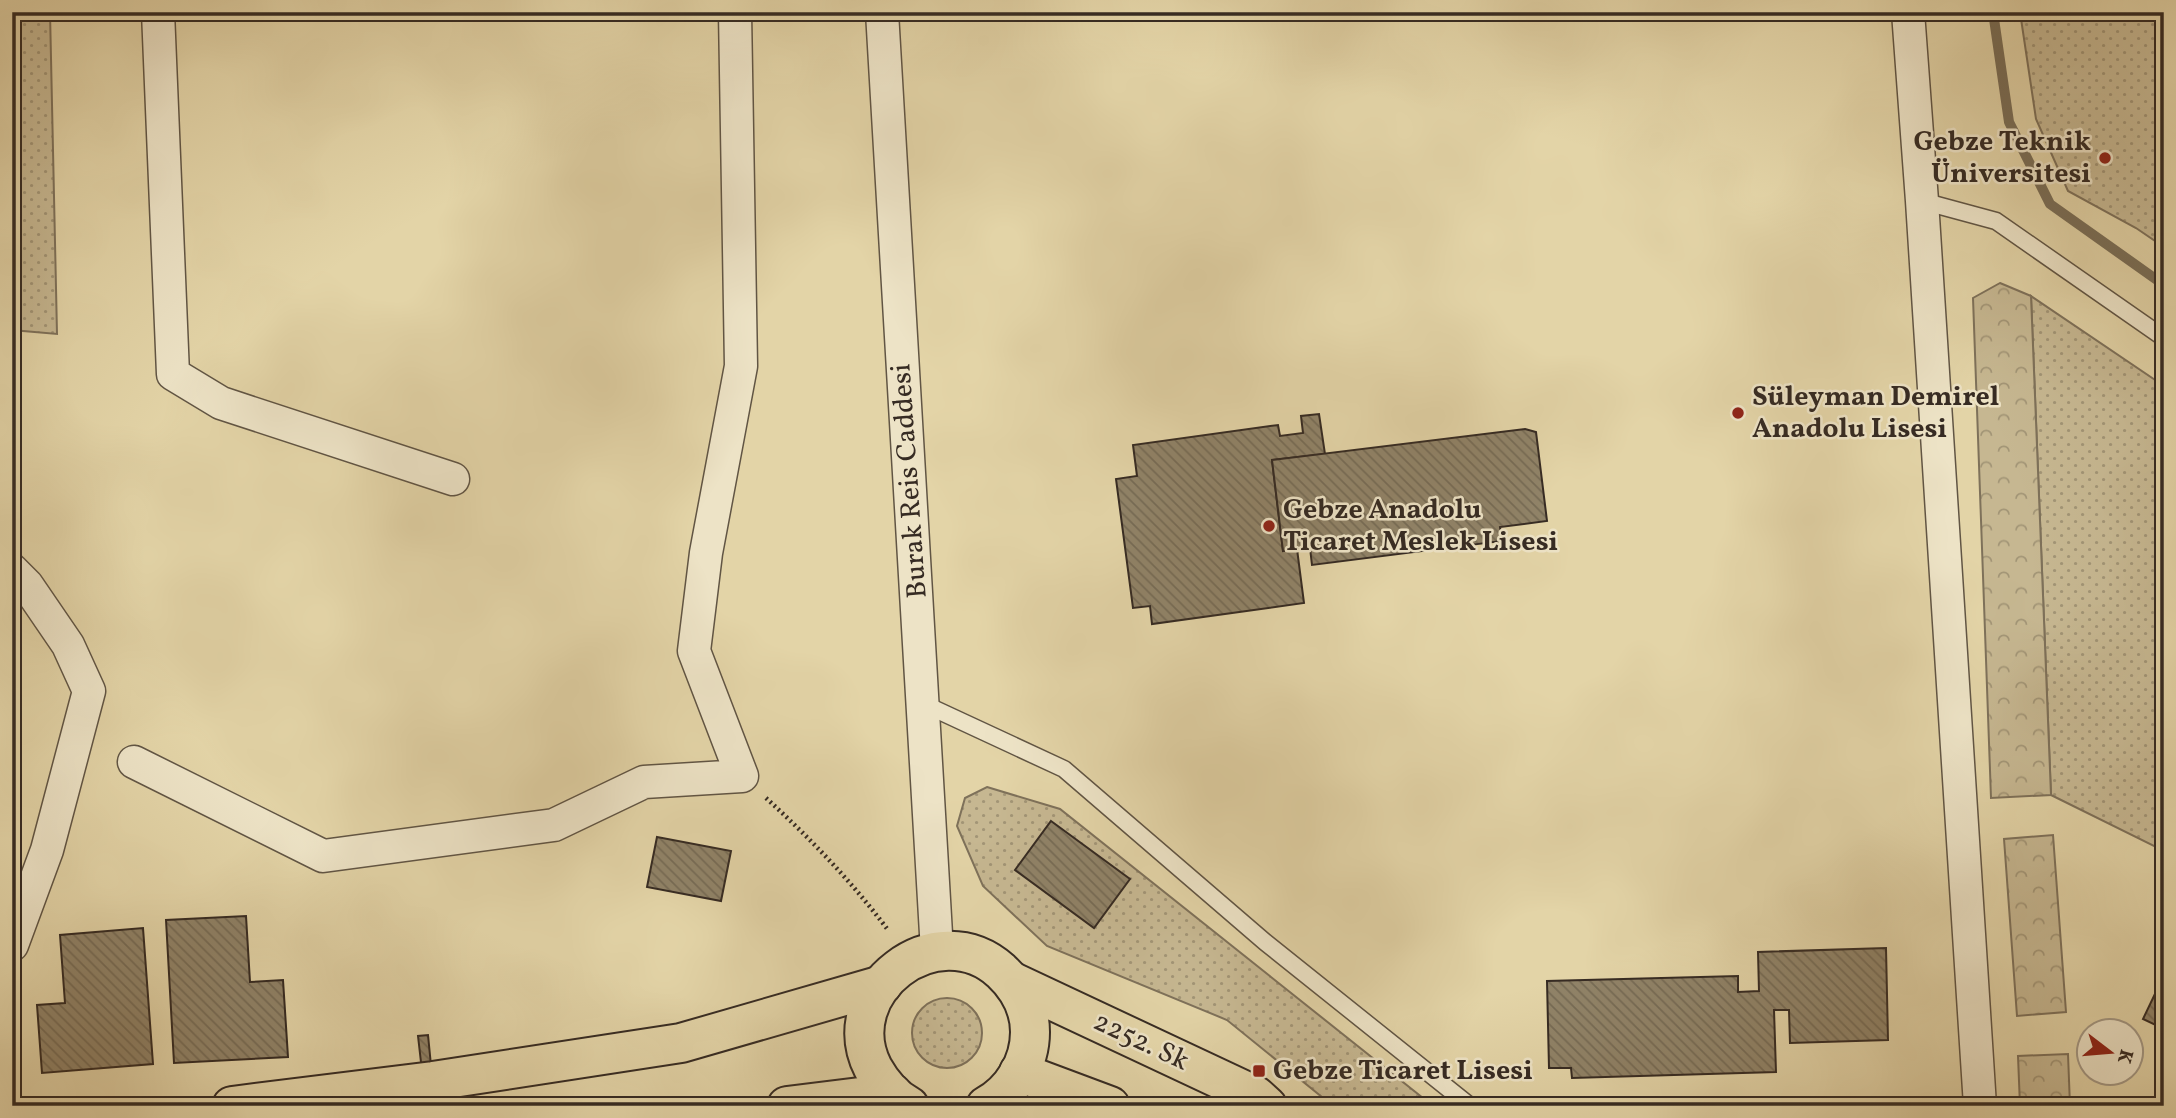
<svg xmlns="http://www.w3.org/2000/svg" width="2176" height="1118" font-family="Vollkorn,serif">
	<defs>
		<pattern id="grass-dots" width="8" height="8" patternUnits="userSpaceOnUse" patternTransform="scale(1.75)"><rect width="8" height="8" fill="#c6b791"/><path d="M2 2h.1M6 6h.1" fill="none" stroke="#a29576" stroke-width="1.8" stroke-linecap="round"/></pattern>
		<pattern id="forest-crowns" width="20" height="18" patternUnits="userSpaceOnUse" patternTransform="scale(1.75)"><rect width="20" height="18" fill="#c6b791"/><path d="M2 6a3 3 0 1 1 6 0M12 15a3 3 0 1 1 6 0" fill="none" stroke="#a29576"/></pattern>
		<pattern id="building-back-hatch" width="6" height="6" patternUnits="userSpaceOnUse" patternTransform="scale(1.75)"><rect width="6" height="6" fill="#908368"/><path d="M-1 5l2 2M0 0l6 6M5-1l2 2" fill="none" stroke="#766b55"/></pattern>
	</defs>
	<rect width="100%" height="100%" fill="#e3d4a7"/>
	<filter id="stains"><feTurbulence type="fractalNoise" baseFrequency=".00286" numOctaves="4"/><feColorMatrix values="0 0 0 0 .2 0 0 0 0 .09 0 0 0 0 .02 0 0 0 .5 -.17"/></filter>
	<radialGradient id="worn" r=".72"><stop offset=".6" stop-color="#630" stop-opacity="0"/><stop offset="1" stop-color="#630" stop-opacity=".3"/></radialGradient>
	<!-- grass -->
	<g fill="url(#grass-dots)" stroke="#7e715a" stroke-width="2">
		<polygon points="12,12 50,12 57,334 12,330"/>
		<polygon points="2020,12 2149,12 2164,24 2164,247 2136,228 2068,191 2036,119"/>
		<polygon points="2031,296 2164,386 2164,851 2051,795"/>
		<polygon points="987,787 1060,809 1433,1106 1333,1106 1227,1020 1047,946 983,886 957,826 965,798"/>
		<circle cx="947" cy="1033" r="35"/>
	</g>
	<!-- forest -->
	<g fill="url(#forest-crowns)" stroke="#7e715a" stroke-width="2">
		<polygon points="2000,283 2031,296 2051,795 1991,798 1973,298"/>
		<polygon points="2053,835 2066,1012 2017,1016 2004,839"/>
		<polygon points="2068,1054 2070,1106 2020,1106 2018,1056"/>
	</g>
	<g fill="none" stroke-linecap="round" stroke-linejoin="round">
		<!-- stream -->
		<polyline stroke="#7a6e57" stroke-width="10" points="1993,12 2009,122 2050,204 2164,285"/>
	</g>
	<!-- building -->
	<g fill="url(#building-back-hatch)" stroke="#362b23" stroke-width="2">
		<polygon points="1319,414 1325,454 1272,460 1283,551 1297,549 1304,603 1152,624 1150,606 1133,608 1116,479 1137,476 1133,445 1278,425 1280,436 1303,433 1301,416"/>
		<polygon points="1525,429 1536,432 1547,521 1500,527 1502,541 1312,565 1310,548 1283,551 1272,460"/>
		<polygon points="1051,821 1130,879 1094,928 1015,870"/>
		<polygon points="657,837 731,851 721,901 647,887"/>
		<polygon points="246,916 250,982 283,980 288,1057 174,1063 166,920"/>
		<polygon points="143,928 153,1064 42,1073 37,1005 65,1003 60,935"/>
		<polygon points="1886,948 1888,1040 1790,1043 1789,1010 1774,1010 1776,1072 1572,1078 1571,1068 1549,1068 1547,981 1738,976 1738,992 1759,991 1758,952"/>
		<polygon points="2164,975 2164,1029 2143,1019"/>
		<polygon points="428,1035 435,1106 426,1106 418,1036"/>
	</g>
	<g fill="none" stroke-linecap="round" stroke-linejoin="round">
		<defs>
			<g id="service">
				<polyline points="1922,201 1996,221 2164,338"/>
				<polyline points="924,704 1064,769 1265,942 1470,1106"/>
			</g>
			<g id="minor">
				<polyline points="158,12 173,374 221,403 453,479"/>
				<polyline points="882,12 937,951"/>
				<polyline points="1908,12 1922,201 1980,1106"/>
				<polyline points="12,570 27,585 68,645 89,691 47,850 12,945"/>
				<polyline points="134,762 323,856 554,825 644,782 742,776 694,651 706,553 741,366 735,12"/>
			</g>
			<g id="primary">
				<polyline points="1013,982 1256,1096 1267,1106"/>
				<polyline points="1019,1072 1110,1106"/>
				<polyline points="232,1106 433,1081 681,1043 882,985"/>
				<polyline points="787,1106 892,1093"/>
				<path d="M909,1106C892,1097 882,1084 873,1068C834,991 936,913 1001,971C1018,987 1030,1008 1030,1032C1030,1063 1012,1092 986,1106"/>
			</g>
		</defs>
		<!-- service casing -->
		<use href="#service" stroke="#615544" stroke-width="19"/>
		<!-- minor casing -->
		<use href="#minor" stroke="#615544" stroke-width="35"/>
		<!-- primary casing -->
		<use href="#primary" stroke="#362b23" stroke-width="42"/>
		<!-- path -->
		<path stroke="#362b23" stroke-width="4.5" stroke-dasharray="2 3.5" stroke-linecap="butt" d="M766,798C810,838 852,882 888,930"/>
		<!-- service -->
		<use href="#service" stroke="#ede3c6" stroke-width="16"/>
		<!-- minor -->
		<use href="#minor" stroke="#ede3c6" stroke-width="32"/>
		<!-- primary -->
		<use href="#primary" stroke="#e3d4a7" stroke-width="38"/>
	</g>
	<!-- markers -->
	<g fill="#8f2418" stroke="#ede3c6" stroke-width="2.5">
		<circle cx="2105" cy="158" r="7"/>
		<circle cx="1738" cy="413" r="7"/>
		<circle cx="1269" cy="526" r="7"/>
		<rect x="1252" y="1064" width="14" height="14" rx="3.5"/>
	</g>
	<g text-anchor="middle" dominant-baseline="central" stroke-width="5" stroke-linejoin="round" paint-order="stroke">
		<!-- poi labels -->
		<g font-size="28" font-weight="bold" fill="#362b23" stroke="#ede3c6" text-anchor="start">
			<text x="2091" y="142" text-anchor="end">Gebze Teknik<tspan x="2091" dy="32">Üniversitesi</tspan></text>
			<text x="1752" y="397">Süleyman Demirel<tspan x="1752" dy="32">Anadolu Lisesi</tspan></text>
			<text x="1283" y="510">Gebze Anadolu<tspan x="1283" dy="32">Ticaret Meslek Lisesi</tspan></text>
			<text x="1273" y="1071">Gebze Ticaret Lisesi</text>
		</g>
		<!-- street labels -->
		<g font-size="28" fill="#362b23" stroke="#ede3c6">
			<text transform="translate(910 481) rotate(-94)">Burak Reis Caddesi</text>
			<text transform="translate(1141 1042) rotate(25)">2252. Sk</text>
		</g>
	</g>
	<!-- margin -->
	<rect width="2176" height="1118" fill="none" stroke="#e3d4a7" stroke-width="42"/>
	<rect x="14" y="14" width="2148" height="1090" fill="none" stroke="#362b23" stroke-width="3.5"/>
	<rect x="21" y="21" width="2134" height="1076" fill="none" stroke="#362b23" stroke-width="2"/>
	<!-- north arrow -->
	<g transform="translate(2110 1052) rotate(106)"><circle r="33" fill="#ede3c6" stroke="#a49985" stroke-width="2"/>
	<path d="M0-5L12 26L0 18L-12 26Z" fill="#8f2418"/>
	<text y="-10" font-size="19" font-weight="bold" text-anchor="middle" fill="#362b23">K</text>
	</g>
	<rect width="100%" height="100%" filter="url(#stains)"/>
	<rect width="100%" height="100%" fill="url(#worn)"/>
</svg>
